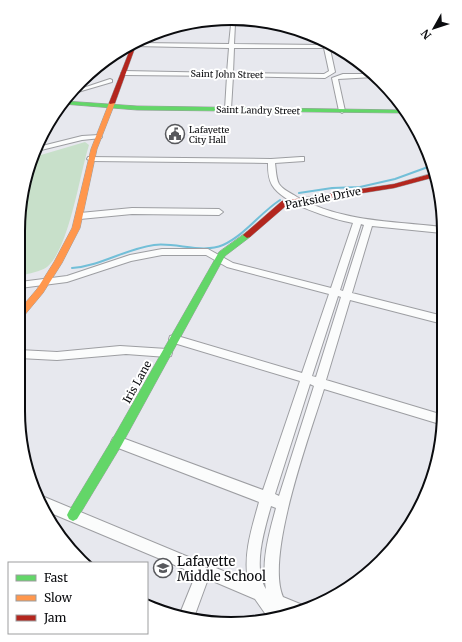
<svg xmlns="http://www.w3.org/2000/svg" width="462" height="642" font-family="Merriweather,serif">
	<rect width="100%" height="100%" fill="#e7e8ee"/>
	<!-- green -->
	<path fill="#c8e0ca" d="M85,142L89,145C80,173 69,249 47,267C40,272 29,273 21,276L22,189L34,157Z"/>
	<g fill="none" stroke-linecap="round" stroke-linejoin="round">
		<!-- stream-far1 -->
		<polyline stroke="#72bfd8" stroke-width="1.5" points="426,168 432,165"/>
		<!-- stream -->
		<g stroke="#72bfd8" stroke-width="2">
			<polyline points="299,193 332,188 360,187 395,179 428,167"/>
			<path d="M72,268C101,266 125,249 154,245C176,242 202,254 223,245C245,235 260,213 280,200"/>
		</g>
		<defs>
			<g id="street">
				<polygon points="241,19 260,22 233,20"/>
				<path d="M229,21L235,24L234,44L324,45L322,40H325L329,45H332L336,48L330,49L335,72L325,78L233,76L231,109L228,111L225,109L227,76L124,75L121,73L124,71L227,73L229,48L134,46L138,43L229,44L231,25L219,22ZM234,48H324L329,71L324,74L233,73Z"/>
				<polygon points="343,74 370,74 374,77 338,79 345,111 342,113 339,111 332,78"/>
				<polygon points="110,79 112,80 112,82 71,94 74,91"/>
				<polygon points="99,135 102,137 101,138 82,140 37,151 38,147 82,136"/>
				<path d="M88,157L271,159L301,157H304V161L275,163C276,170 276,178 279,184C283,190 291,193 297,197C342,222 392,221 442,227V233L372,226L352,293L443,316V324L350,300L326,380L443,415V425L324,389C310,434 265,556 283,597L305,606L307,609L269,619L255,599L208,579L193,620L179,616L196,574L46,511L39,497L42,496L203,563L205,562L210,564L211,566L248,581C243,554 252,528 259,502L113,446L111,442L113,438L117,436L263,490L300,381L174,343L170,342L169,339L170,336L174,335L302,373L329,294L227,267L206,255H162L131,261L67,282L20,288V282L67,276L130,255L162,249H208L233,263L331,288L353,223C332,219 283,204 272,185C268,178 268,170 268,163L91,161L87,159ZM361,224L364,225L343,291L340,290ZM338,296L341,297L316,377L312,376ZM310,384L314,386L279,496L275,494ZM271,506L276,508C269,534 261,561 266,589C252,568 265,528 271,506Z"/>
				<polygon points="132,208 219,209 223,212 219,215 132,214 80,219 76,216 80,213"/>
				<polygon points="120,346 167,349 171,350 172,353 171,356 167,357 126,354 57,360 19,358 19,350 57,352"/>
			</g>
			<g id="fast">
				<polygon points="65,101 137,106 403,110 405,113 137,110 63,104"/>
				<polygon points="247,232 250,233 250,237 225,256 121,446 77,519 73,521 69,519 67,515 69,511 113,438 219,252"/>
			</g>
			<polygon id="slow" points="112,101 115,103 97,149 80,228 62,263 43,293 23,317 20,318 20,309 37,289 54,262 72,228 91,149 109,103"/>
			<g id="jam">
				<polygon points="136,45 115,103 110,104 109,103 131,47"/>
				<polygon points="434,173 435,177 394,188 287,205 250,237 247,238 243,235 282,201 394,184"/>
			</g>
		</defs>
		<!-- street casing -->
		<use href="#street" stroke="#9d9ea2" stroke-width="2"/>
		<!-- fast casing -->
		<use href="#fast" stroke="#9d9ea2" stroke-width="1"/>
		<!-- slow casing -->
		<use href="#slow" stroke="#9d9ea2" stroke-width="1"/>
		<!-- jam casing -->
		<use href="#jam" stroke="#9d9ea2" stroke-width="1"/>
		<!-- street -->
		<use href="#street" fill="#fbfcfc" fill-rule="evenodd"/>
		<!-- fast -->
		<use href="#fast" fill="#63d668" fill-rule="evenodd"/>
		<!-- slow -->
		<use href="#slow" fill="#ff974d" fill-rule="evenodd"/>
		<!-- jam -->
		<use href="#jam" fill="#b3261e" fill-rule="evenodd"/>
	</g>
	<!-- icons -->
	<defs>
		<symbol id="civic-ring" viewBox="-11 -11 22 22"><circle r="9.5" fill="#fff" stroke="#58595d" stroke-width="1.5"/><path d="M-.6-6.5H3V-4.5H.6V-3L4-1V1h2V6H-6V1h2V-1L-.6-3ZM-1.2 2.5V6h2.4V2.5Z" fill="#58595d"/></symbol>
		<symbol id="school-ring" viewBox="-11 -11 22 22"><circle r="9.5" fill="#fff" stroke="#58595d" stroke-width="1.5"/><path d="M0-5L7-2L0 1L-7-2ZM-4 1L0 2.5L4 1V4Q0 6-4 4Z" fill="#58595d"/></symbol>
	</defs>
	<g fill-rule="evenodd">
		<use href="#civic-ring" x="164" y="123" width="22" height="22"/>
		<use href="#school-ring" x="152" y="557" width="22" height="22"/>
	</g>
	<g text-anchor="middle" dominant-baseline="central" stroke-width="4" stroke-linejoin="round" paint-order="stroke">
		<!-- far-street labels -->
		<g font-size="9" fill="#0b0c0f" stroke="#fff">
			<text transform="translate(227 74) rotate(1)">Saint John Street</text>
			<text transform="translate(258 110) rotate(1)">Saint Landry Street</text>
		</g>
		<!-- far-poi labels -->
		<g font-size="9" fill="#0b0c0f" stroke="#fff" text-anchor="start">
			<text x="189" y="129">Lafayette<tspan x="189" dy="10">City Hall</tspan></text>
		</g>
		<!-- street labels -->
		<g font-size="11" fill="#0b0c0f" stroke="#fff">
			<text transform="translate(323 198) rotate(-11)">Parkside Drive</text>
			<text transform="translate(137 382) rotate(-61)">Iris Lane</text>
		</g>
		<!-- near-poi labels -->
		<g font-size="13" fill="#0b0c0f" stroke="#fff" text-anchor="start">
			<text x="177" y="561">Lafayette<tspan x="177" dy="15">Middle School</tspan></text>
		</g>
	</g>
	<!-- crop -->
	<path d="M0 0H462V642H0ZM231 25H231A206 206 0 0 1 437 231V411A206 206 0 0 1 231 617H231A206 206 0 0 1 25 411V231A206 206 0 0 1 231 25Z" fill="#fff" fill-rule="evenodd"/>
	<path fill="none" stroke="#0b0c0f" stroke-width="2" d="M231 25H231A206 206 0 0 1 437 231V411A206 206 0 0 1 231 617H231A206 206 0 0 1 25 411V231A206 206 0 0 1 231 25Z"/>
	<!-- legend -->
	<rect x="8" y="562" width="140" height="72" fill="#ffffff" stroke="#9d9e9f"/>
	<rect x="16" y="575" width="20" height="6" fill="#63d668" stroke="#9d9e9f"/>
	<text x="44" y="582" font-size="12" fill="#0b0c0f">Fast</text>
	<rect x="16" y="595" width="20" height="6" fill="#ff974d" stroke="#9d9e9f"/>
	<text x="44" y="602" font-size="12" fill="#0b0c0f">Slow</text>
	<rect x="16" y="615" width="20" height="6" fill="#b3261e" stroke="#9d9e9f"/>
	<text x="44" y="622" font-size="12" fill="#0b0c0f">Jam</text>
	<!-- north arrow -->
	<g transform="translate(434 28) rotate(231)" stroke="#ffffff" stroke-width="3" paint-order="stroke">
	<path d="M0-3L7 15L0 10L-7 15Z" fill="#0b0c0f"/>
	<text y="-6" font-size="11" font-weight="bold" text-anchor="middle" fill="#0b0c0f">N</text>
	</g>
</svg>
